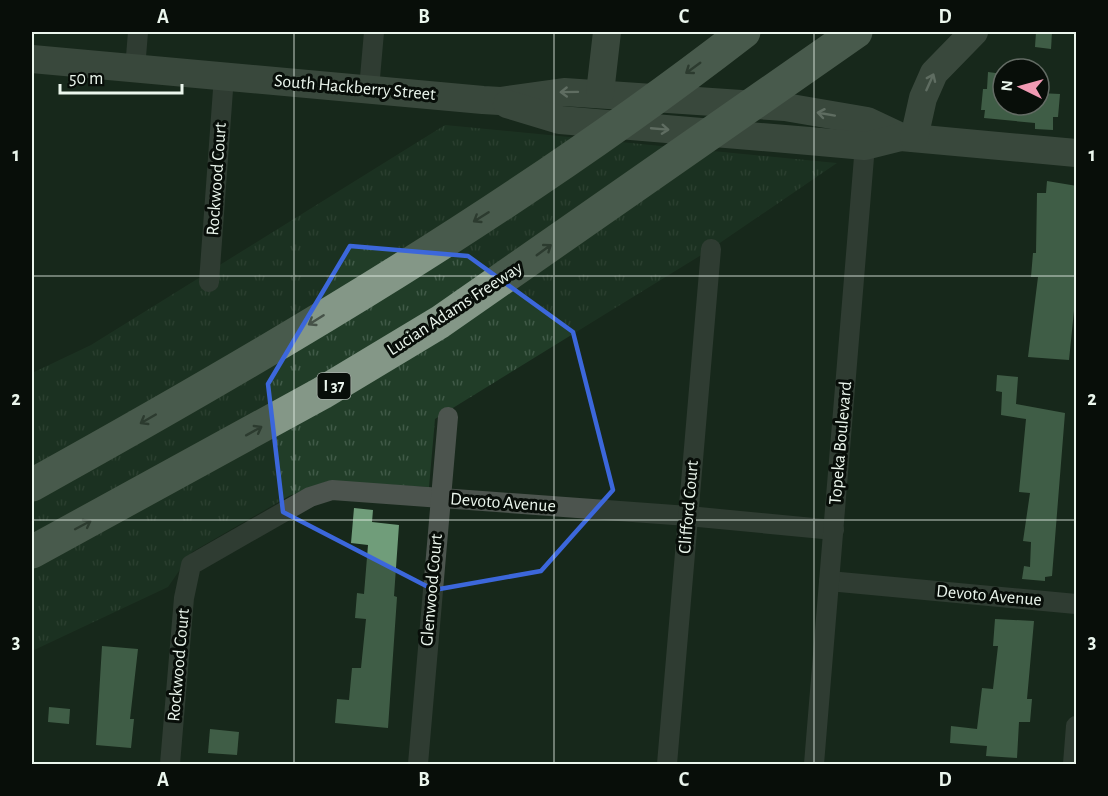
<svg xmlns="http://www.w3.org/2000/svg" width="1108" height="796" font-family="'Alegreya Sans',sans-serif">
	<defs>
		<pattern id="grass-tufts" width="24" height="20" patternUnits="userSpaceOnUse" patternTransform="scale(1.5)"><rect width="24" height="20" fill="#213d28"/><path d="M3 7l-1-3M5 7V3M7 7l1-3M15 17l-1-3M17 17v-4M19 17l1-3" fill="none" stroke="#415a48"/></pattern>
	</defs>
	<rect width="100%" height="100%" fill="#17281b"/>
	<!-- grass -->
	<polygon fill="url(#grass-tufts)" points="445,125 837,163 711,249 435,419 429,487 328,481 289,496 192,552 168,587 32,651 32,373 91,345"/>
	<!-- building -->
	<g fill="#709d7a">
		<polygon points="1036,32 1052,32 1051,49 1035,47"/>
		<polygon points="988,72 1003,74 1003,105 1039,105 1039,93 1060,94 1058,117 1053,117 1053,130 1035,129 1035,123 984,118 985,110 981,110 983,89 987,89"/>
		<polygon points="1047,181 1077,186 1077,281 1069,360 1028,357 1038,277 1031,277 1033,253 1036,253 1037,193 1046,193"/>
		<polygon points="997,375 1018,377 1016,404 1065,413 1052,576 1045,577 1045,581 1022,579 1024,566 1030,567 1031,542 1023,541 1030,493 1019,492 1026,419 1001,415 1002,392 996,391"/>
		<polygon points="354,508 373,510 372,522 399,525 394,596 397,597 388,728 335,723 337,699 349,700 352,668 361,668 366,619 355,618 357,593 364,594 368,545 351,543"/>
		<polygon points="995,619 1034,621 1027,699 1032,699 1030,722 1019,722 1017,758 986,756 987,746 950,743 951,726 977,729 982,688 993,689 998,646 993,646"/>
		<polygon points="102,646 138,649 130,719 134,719 131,748 96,745"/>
		<polygon points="49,707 70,709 69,724 48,722"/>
		<polygon points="210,729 239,732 237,755 208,753"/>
	</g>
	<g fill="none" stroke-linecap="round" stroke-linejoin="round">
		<!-- street -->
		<g stroke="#4c544e" stroke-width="20">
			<polyline points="135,69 138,32"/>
			<polyline points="369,89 374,32"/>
			<polyline points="209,282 224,76"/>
			<polyline points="829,581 1076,604"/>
			<polyline points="170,764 184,598 191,565 310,497 332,490 688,516 834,530"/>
			<polyline points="418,764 448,417"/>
			<polyline points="667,764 711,249"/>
			<polyline points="814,764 866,133"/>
			<polyline points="1073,764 1076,726"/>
		</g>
		<!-- secondary -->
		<g stroke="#636f65" stroke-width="28">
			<polyline points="32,59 483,100 500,101 564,92 785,107 867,121 901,137 1076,153"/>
			<polyline points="600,93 607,32"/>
			<polyline points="507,104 560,120 809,141 865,146 901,137"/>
			<polyline points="914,138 923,98 934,73 974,32"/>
		</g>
		<!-- highway -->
		<g stroke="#849787" stroke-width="33">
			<path d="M32,485C277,349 522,204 744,32"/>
			<polyline points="32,552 322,393 440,322 856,32"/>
		</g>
	</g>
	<!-- one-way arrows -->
	<defs><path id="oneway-shaft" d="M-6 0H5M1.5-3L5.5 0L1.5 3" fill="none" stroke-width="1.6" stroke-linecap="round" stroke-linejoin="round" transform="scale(1.5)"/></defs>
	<g stroke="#465248">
		<use href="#oneway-shaft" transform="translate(693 68) rotate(144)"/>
		<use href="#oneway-shaft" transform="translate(481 217) rotate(148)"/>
		<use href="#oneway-shaft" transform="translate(544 250) rotate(-36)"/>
		<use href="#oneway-shaft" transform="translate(316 320) rotate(148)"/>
		<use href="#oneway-shaft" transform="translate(148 419) rotate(150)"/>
		<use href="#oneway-shaft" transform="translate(254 431) rotate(-29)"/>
		<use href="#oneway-shaft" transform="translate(83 525) rotate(-28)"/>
	</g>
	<g stroke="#b5c0b7">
		<use href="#oneway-shaft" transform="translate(930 82) rotate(-66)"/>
		<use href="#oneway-shaft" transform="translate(569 92) rotate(179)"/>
		<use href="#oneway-shaft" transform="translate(826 114) rotate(-170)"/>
		<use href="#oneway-shaft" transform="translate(660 129) rotate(5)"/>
	</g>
	<!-- marked area -->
	<path d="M0 0H1108V796H0ZM350,246L468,256L573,332L613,490L541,571L434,590L283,512L268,384Z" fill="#17281b" fill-opacity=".55" fill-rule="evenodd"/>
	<path fill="none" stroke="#3c67db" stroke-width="4.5" stroke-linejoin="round" d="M350,246L468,256L573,332L613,490L541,571L434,590L283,512L268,384Z"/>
	<!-- grid -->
	<path fill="none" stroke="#ebf6ed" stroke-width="1.5" stroke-opacity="0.55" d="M294,32V764M554,32V764M814,32V764M32,276H1076M32,520H1076"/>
	<g text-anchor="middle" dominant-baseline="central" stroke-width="6" stroke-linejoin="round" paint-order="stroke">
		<!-- shield labels -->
		<rect fill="#080e09" stroke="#a7b0a9" stroke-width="1.5" x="317.5" y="373" width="33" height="26" rx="4.5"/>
		<g font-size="16" font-weight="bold" fill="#ebf6ed">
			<text x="334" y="386">I 37</text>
		</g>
		<!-- street labels -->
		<g font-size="18" fill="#ebf6ed" stroke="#080e09">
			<text transform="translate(355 88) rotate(5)">South Hackberry Street</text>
			<text transform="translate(217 179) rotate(-86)">Rockwood Court</text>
			<text transform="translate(455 309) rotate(-33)">Lucian Adams Freeway</text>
			<text transform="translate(841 443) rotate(-85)">Topeka Boulevard</text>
			<text transform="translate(503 503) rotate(4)">Devoto Avenue</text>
			<text transform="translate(689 507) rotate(-85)">Clifford Court</text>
			<text transform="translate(432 590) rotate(-85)">Glenwood Court</text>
			<text transform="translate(989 596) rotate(5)">Devoto Avenue</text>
			<text transform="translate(179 665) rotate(-85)">Rockwood Court</text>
		</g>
	</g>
	<!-- border -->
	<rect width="1108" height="796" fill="none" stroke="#080e09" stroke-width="66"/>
	<!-- north arrow -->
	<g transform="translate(1021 87) rotate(275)"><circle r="28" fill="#080e09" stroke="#636b64" stroke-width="1.5"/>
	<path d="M0-4.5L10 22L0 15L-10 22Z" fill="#f19ab3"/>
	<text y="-9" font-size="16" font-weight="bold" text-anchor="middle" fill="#ebf6ed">N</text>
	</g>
	<!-- scale -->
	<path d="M60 84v9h122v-9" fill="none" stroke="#ebf6ed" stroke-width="3"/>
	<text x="69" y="84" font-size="18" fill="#ebf6ed" stroke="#080e09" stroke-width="4.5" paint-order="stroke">50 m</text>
	<rect x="33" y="33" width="1042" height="730" fill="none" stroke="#ebf6ed" stroke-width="2"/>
	<g font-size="20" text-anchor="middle" font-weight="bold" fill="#ebf6ed">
		<text x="163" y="23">A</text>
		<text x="424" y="23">B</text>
		<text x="684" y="23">C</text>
		<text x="945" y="23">D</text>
		<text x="16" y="161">1</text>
		<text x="1092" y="161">1</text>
		<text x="16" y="405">2</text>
		<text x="1092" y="405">2</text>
		<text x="16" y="648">3</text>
		<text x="1092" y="648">3</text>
		<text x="163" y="786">A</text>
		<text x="424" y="786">B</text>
		<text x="684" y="786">C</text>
		<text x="945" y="786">D</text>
	</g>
</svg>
